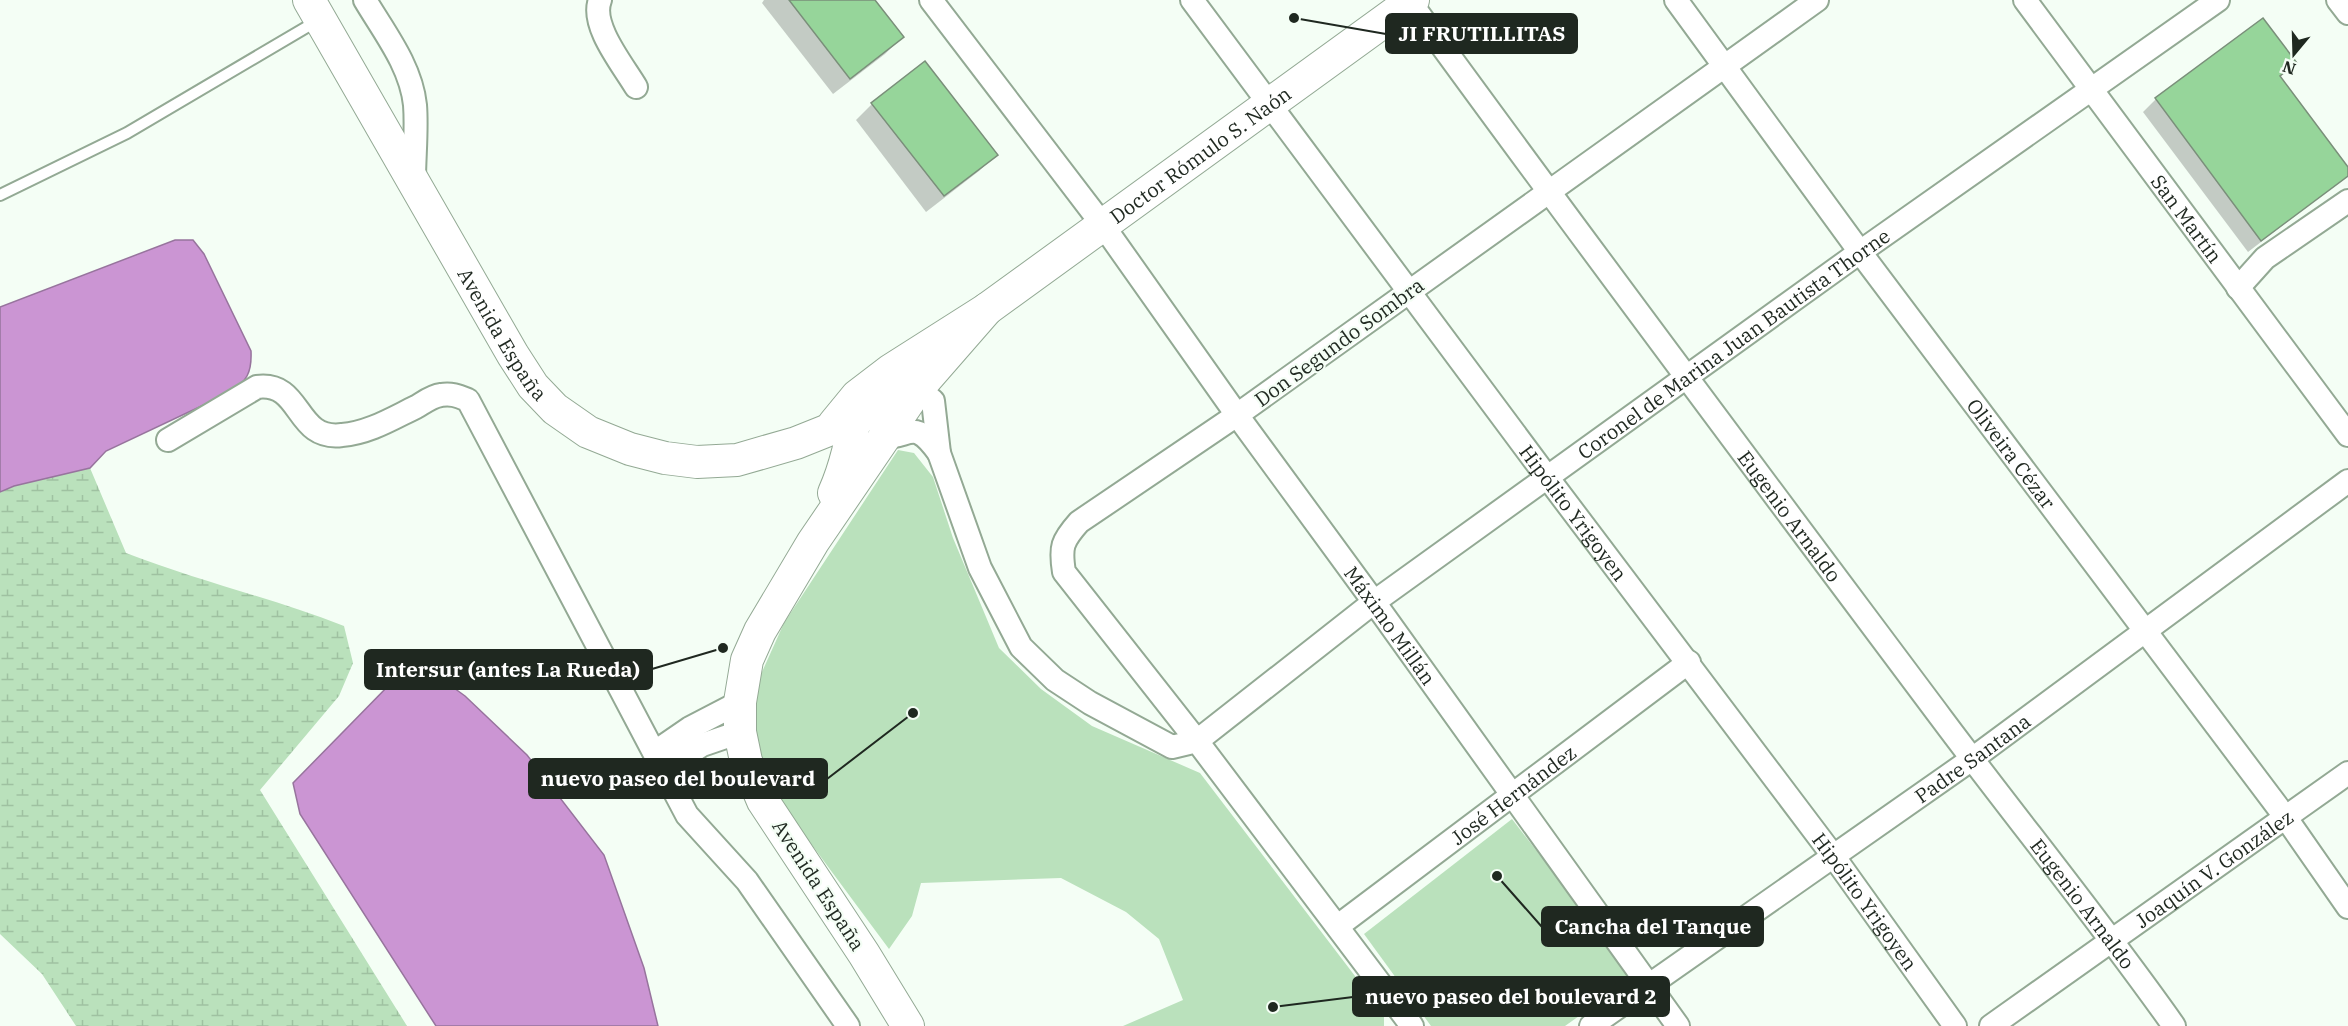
<svg xmlns="http://www.w3.org/2000/svg" width="2348" height="1026" font-family="'IBM Plex Serif',serif">
	<defs>
		<pattern id="wetland-marsh" width="20" height="14" patternUnits="userSpaceOnUse" patternTransform="scale(1.5)"><rect width="20" height="14" fill="#bae1bc"/><path d="M1 5h8M5 5V1M11 12h8M15 12V8" fill="none" stroke="#9fc1a1"/></pattern>
	</defs>
	<rect width="100%" height="100%" fill="#f4fef5"/>
	<!-- green -->
	<g fill="#bae1bc">
		<polygon points="898,450 914,453 933,477 953,538 999,648 1041,689 1092,726 1200,773 1384,1014 1384,1026 1123,1026 1183,1000 1159,939 1126,912 1061,878 921,883 912,916 889,949 766,783 749,701 784,623"/>
		<polygon points="1512,819 1634,977 1565,1026 1431,1026 1364,934"/>
	</g>
	<!-- wetland -->
	<path fill="url(#wetland-marsh)" d="M90,468L126,553C198,581 272,598 344,626L353,663L339,696L260,790L407,1026H76L42,974L0,934V492L14,486Z"/>
	<!-- water -->
	<g fill="#cb95d3" stroke="#97749d" stroke-width="1.5">
		<path d="M175,240H193L204,254L251,351C252,373 247,381 229,393L106,451L90,468L14,486L0,492V307Z"/>
		<polygon points="432,672 465,696 527,755 604,855 644,968 658,1026 436,1026 300,814 293,783 395,679"/>
	</g>
	<!-- shadow -->
	<g fill="#0003">
		<polygon points="764,0 873,0 902,37 885,54 833,94 762,3"/>
		<polygon points="2263,20 2295,63 2279,78 2348,170 2348,175 2248,252 2143,112 2156,99"/>
		<polygon points="872,104 996,155 979,171 926,212 856,120"/>
	</g>
	<!-- building -->
	<g fill="#96d59a" stroke="#7a8f7a" stroke-width="1.5">
		<polygon points="789,0 875,0 904,37 850,79"/>
		<polygon points="2263,18 2297,63 2280,76 2348,167 2348,176 2261,241 2155,98"/>
		<polygon points="925,61 998,155 944,196 871,103"/>
	</g>
	<g fill="none" stroke-linecap="round" stroke-linejoin="round">
		<defs>
			<polyline id="lane" points="0,195 127,133 317,21"/>
			<g id="street">
				<path d="M365,0C384,32 411,66 415,105C417,130 414,156 414,180"/>
				<path d="M600,0C590,25 623,65 636,87"/>
				<path id="s1" d="M931,0L1102,224L1237,415L1374,602L1678,1026"/>
				<path id="s2" d="M1192,0L1547,477L1834,857L1955,1026"/>
				<path id="s3" d="M1676,0L1860,252L2286,818L2348,907"/>
				<path id="s4" d="M1817,0L1237,415L1079,522C1062,541 1060,547 1064,572L1197,741L1374,602L1860,252L2218,0"/>
				<path id="s5" d="M2025,0L2348,435"/>
				<polyline points="2338,0 2348,13"/>
				<path id="s6" d="M1410,2C1585,243 1764,481 1942,719C2019,822 2100,921 2174,1026"/>
				<polyline points="2238,288 2265,258 2348,201"/>
				<polyline points="908,380 933,401 939,453 980,568 1021,647 1055,680 1090,703 1172,747 1197,741 1412,1026"/>
				<path d="M879,437C912,439 912,416 939,453"/>
				<path d="M168,440L257,387C303,381 294,441 342,435C369,433 393,418 416,407C423,403 432,396 441,395C451,393 458,396 468,400L687,815L747,881L848,1026"/>
				<polyline points="655,752 690,728 740,702"/>
				<polyline points="664,770 702,745 740,732"/>
				<path id="s7" d="M1338,926L1689,662"/>
				<path id="s8" d="M1591,1026L1972,759L2348,481"/>
				<path id="s9" d="M1991,1026L2348,773"/>
			</g>
			<g id="secondary">
				<path id="s10" d="M309,0L513,355L533,386L555,409L588,432L630,449L665,458L697,462L737,460L796,443L876,411L919,387L987,309"/>
				<path id="s11" d="M834,424L857,396L891,370L987,309L1413,0"/>
				<path d="M834,493C847,464 853,434 857,403"/>
				<polyline points="908,1026 864,954 763,801 746,761 740,732 740,702 747,660 760,631 813,542 914,394"/>
			</g>
		</defs>
		<!-- lane casing -->
		<use href="#lane" stroke="#93a994" stroke-width="14"/>
		<!-- street casing -->
		<use href="#street" stroke="#93a994" stroke-width="26"/>
		<!-- secondary casing -->
		<use href="#secondary" stroke="#93a994" stroke-width="34"/>
		<!-- lane -->
		<use href="#lane" stroke="#fff" stroke-width="10"/>
		<!-- street -->
		<use href="#street" stroke="#fff" stroke-width="22"/>
		<!-- secondary -->
		<use href="#secondary" stroke="#fff" stroke-width="32"/>
	</g>
	<g text-anchor="middle" dominant-baseline="central" stroke-width="4.5" stroke-linejoin="round" paint-order="stroke">
		<!-- street labels -->
		<g font-size="20" fill="#1f2820" stroke="#f4fef5">
			<text stroke="none"><textPath href="#s11" startOffset="456">Doctor Rómulo S. Naón</textPath></text>
			<text stroke="none"><textPath href="#s5" startOffset="272">San Martín</textPath></text>
			<text stroke="none"><textPath href="#s10" startOffset="386">Avenida España</textPath></text>
			<text transform="translate(1339 342) rotate(-36)">Don Segundo Sombra</text>
			<text stroke="none"><textPath href="#s4" startOffset="1842">Coronel de Marina Juan Bautista Thorne</textPath></text>
			<text stroke="none"><textPath href="#s3" startOffset="564">Oliveira Cézar</textPath></text>
			<text stroke="none"><textPath href="#s2" startOffset="639">Hipólito Yrigoyen</textPath></text>
			<text stroke="none"><textPath href="#s6" startOffset="639">Eugenio Arnaldo</textPath></text>
			<text stroke="none"><textPath href="#s1" startOffset="776">Máximo Millán</textPath></text>
			<text stroke="none"><textPath href="#s8" startOffset="466">Padre Santana</textPath></text>
			<text stroke="none"><textPath href="#s7" startOffset="219">José Hernández</textPath></text>
			<text stroke="none"><textPath href="#s9" startOffset="273">Joaquín V. González</textPath></text>
			<text transform="translate(819 885) rotate(57)">Avenida España</text>
			<text stroke="none"><textPath href="#s2" startOffset="1125">Hipólito Yrigoyen</textPath></text>
			<text stroke="none"><textPath href="#s6" startOffset="1125">Eugenio Arnaldo</textPath></text>
		</g>
	</g>
	<!-- callouts -->
	<path fill="none" stroke="#1f2820" stroke-width="2" d="M1294 18L1386 34M723 648L652 669M913 713L827 779M1497 876L1542 927M1273 1007L1353 997"/>
	<g fill="#1f2820" stroke="#f4fef5" stroke-width="2">
		<circle cx="1294" cy="18" r="6"/>
		<circle cx="723" cy="648" r="6"/>
		<circle cx="913" cy="713" r="6"/>
		<circle cx="1497" cy="876" r="6"/>
		<circle cx="1273" cy="1007" r="6"/>
	</g>
	<g fill="#1f2820" stroke="#1f2820" stroke-width="2">
		<rect x="1386" y="14" width="191" height="39" rx="6"/>
		<rect x="365" y="650" width="287" height="39" rx="6"/>
		<rect x="529" y="759" width="298" height="39" rx="6"/>
		<rect x="1542" y="907" width="221" height="39" rx="6"/>
		<rect x="1353" y="977" width="316" height="39" rx="6"/>
	</g>
	<g font-size="21" text-anchor="middle" font-weight="bold" fill="#fff">
		<text x="1482" y="41">JI FRUTILLITAS</text>
		<text x="508" y="677">Intersur (antes La Rueda)</text>
		<text x="678" y="786">nuevo paseo del boulevard</text>
		<text x="1653" y="934">Cancha del Tanque</text>
		<text x="1511" y="1004">nuevo paseo del boulevard 2</text>
	</g>
	<!-- north arrow -->
	<g transform="translate(2294 54) rotate(199)" stroke="#f4fef5" stroke-width="4.5" paint-order="stroke">
	<path d="M0-4.5L10 22L0 15L-10 22Z" fill="#1f2820"/>
	<text y="-9" font-size="16" font-weight="bold" text-anchor="middle" fill="#1f2820">N</text>
	</g>
</svg>
